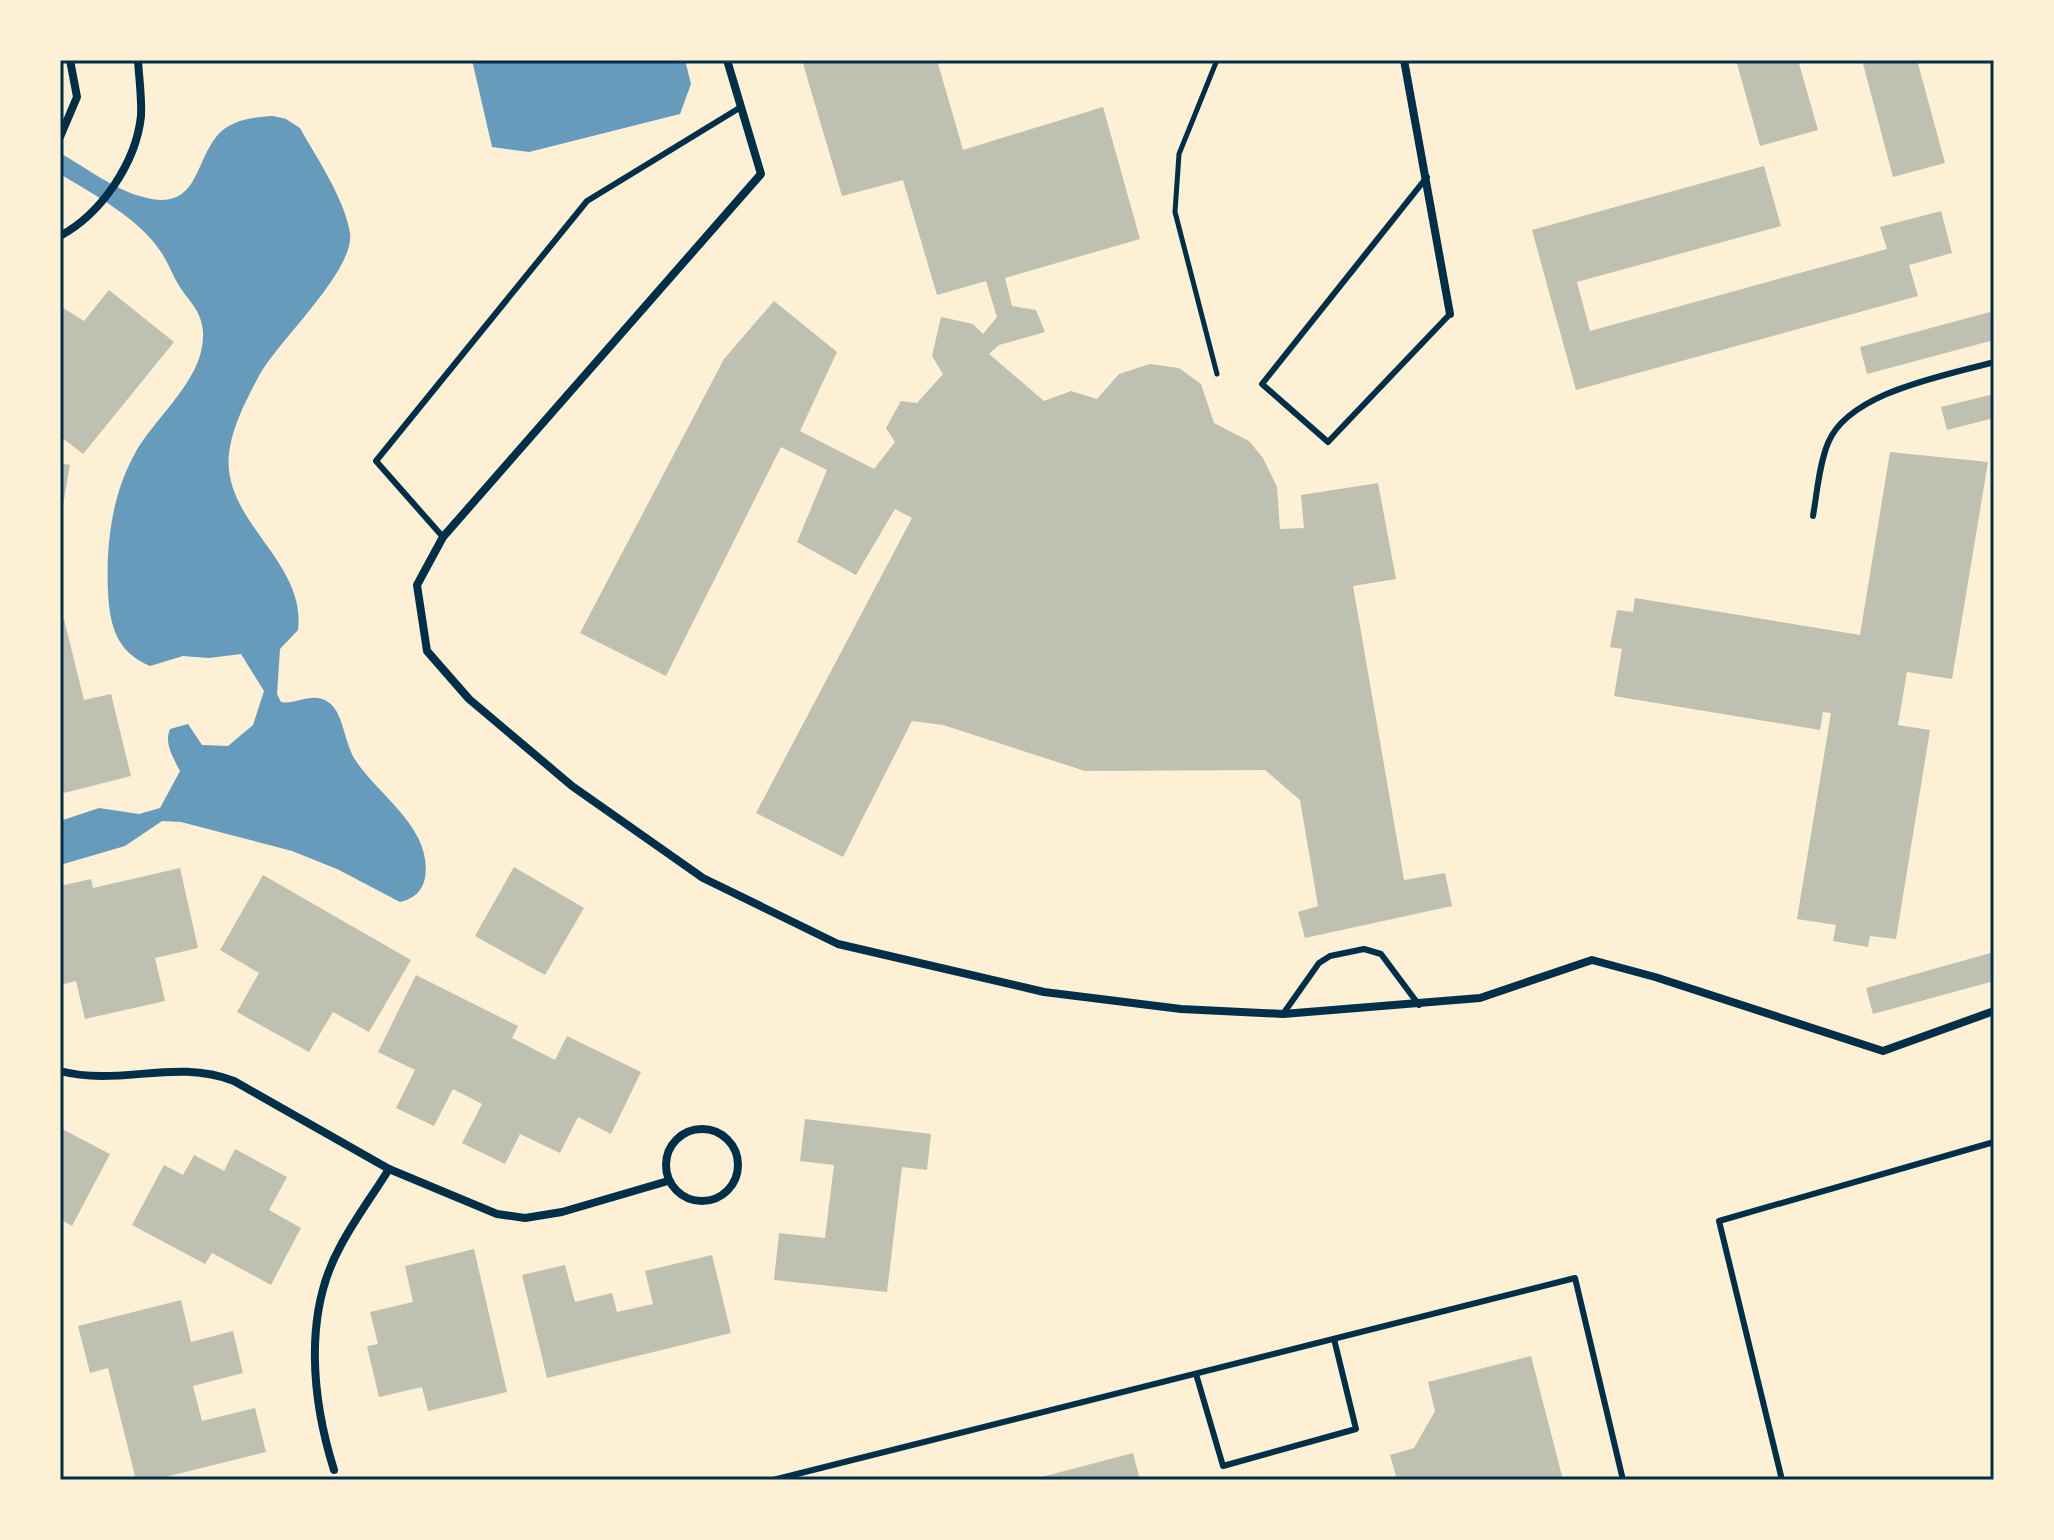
<svg xmlns="http://www.w3.org/2000/svg" width="2054" height="1540" font-family="'Varela Round',sans-serif">
	<rect width="100%" height="100%" fill="#fdf0d5"/>
	<!-- water -->
	<g fill="#669bbc">
		<polygon points="472,60 685,60 691,84 680,114 529,152 492,147"/>
		<path d="M273,116L286,119L300,128C317,159 344,197 350,233C355,270 280,339 260,374C248,396 234,423 230,447C216,519 307,559 298,630L280,649L277,694L281,702C296,705 313,691 328,702C344,712 344,744 356,761C380,797 433,829 425,878C422,892 413,899 400,902L337,869L292,851L181,822L162,821L125,846L60,865V821L99,808L139,814L160,808L180,771C173,757 164,744 170,729L188,724L202,745L228,746L253,725L264,691L241,654L209,658L183,656L150,666C117,652 110,627 108,593C106,546 111,499 133,457C153,417 206,380 203,331C201,309 188,301 178,284C172,274 168,262 161,252C140,219 93,194 60,174V153C85,167 115,190 143,197C197,212 194,165 216,137C229,120 253,117 273,116Z"/>
	</g>
	<!-- building -->
	<g fill="#bec0b2">
		<polygon points="802,60 937,60 963,150 1103,107 1140,239 1005,278 1012,306 1036,310 1045,332 999,345 989,354 1044,401 1071,391 1097,399 1119,374 1150,364 1179,368 1201,384 1214,423 1249,441 1263,458 1277,487 1280,529 1304,528 1301,495 1378,483 1396,579 1353,586 1404,880 1445,873 1452,906 1305,938 1298,912 1318,906 1300,800 1265,770 1085,771 943,725 912,721 843,857 756,813 912,518 895,509 856,575 797,542 827,470 781,447 666,676 580,633 724,359 774,301 837,352 800,431 874,469 895,442 886,428 901,401 917,403 943,374 932,356 941,317 973,324 983,334 997,317 986,281 937,295 903,180 842,196"/>
		<polygon points="1736,60 1798,60 1818,130 1760,146"/>
		<polygon points="1862,60 1917,60 1945,163 1893,177"/>
		<polygon points="1764,166 1781,226 1577,282 1590,331 1887,249 1880,227 1941,211 1952,253 1909,265 1918,296 1576,390 1532,230"/>
		<polygon points="109,290 174,342 83,454 60,436 60,306 84,321"/>
		<polygon points="1990,312 1994,340 1867,374 1860,347"/>
		<polygon points="1994,394 1994,418 1947,430 1941,407"/>
		<polygon points="1890,452 1988,462 1952,679 1907,672 1898,725 1930,730 1896,939 1870,936 1868,947 1833,941 1836,925 1797,919 1831,713 1823,712 1820,730 1614,696 1622,649 1610,647 1617,610 1633,612 1635,598 1860,635"/>
		<polygon points="60,463 70,465 62,511 60,511"/>
		<polygon points="64,619 84,700 111,694 131,776 60,794 60,620"/>
		<polygon points="514,867 584,908 545,975 475,936"/>
		<polygon points="180,868 198,948 155,958 165,1001 85,1019 76,981 60,985 60,886 91,879 93,888"/>
		<polygon points="263,875 411,960 369,1032 333,1012 309,1052 237,1012 259,973 220,950"/>
		<polygon points="1994,952 1994,981 1873,1014 1866,988"/>
		<polygon points="416,975 518,1026 512,1038 555,1060 567,1036 641,1072 611,1134 578,1117 560,1153 520,1134 505,1164 462,1143 482,1104 453,1089 434,1126 396,1108 415,1070 378,1052"/>
		<polygon points="805,1119 931,1134 927,1170 902,1167 887,1292 774,1280 779,1233 825,1238 834,1165 800,1161"/>
		<polygon points="60,1128 110,1154 72,1226 60,1219"/>
		<polygon points="235,1149 287,1177 269,1210 301,1228 271,1285 212,1253 205,1264 132,1225 164,1165 183,1175 194,1155 224,1171"/>
		<polygon points="474,1249 507,1392 428,1411 422,1387 379,1397 367,1346 378,1344 370,1312 413,1302 405,1266"/>
		<polygon points="712,1255 731,1333 547,1378 522,1275 565,1265 575,1302 612,1293 617,1312 653,1304 645,1271"/>
		<polygon points="181,1300 191,1342 233,1331 243,1373 193,1386 202,1421 255,1408 266,1452 153,1480 136,1480 108,1368 90,1373 78,1326"/>
		<polygon points="1531,1356 1563,1480 1397,1480 1390,1455 1414,1448 1435,1411 1428,1382"/>
		<polygon points="1133,1453 1140,1480 1034,1480 1034,1479"/>
	</g>
	<g fill="none" stroke-linecap="round" stroke-linejoin="round">
		<!-- path -->
		<polyline stroke="#003049" stroke-width="5" points="1217,60 1179,154 1175,212 1217,374"/>
		<!-- service -->
		<g stroke="#003049" stroke-width="6">
			<polyline points="1427,177 1262,384 1328,442 1450,314"/>
			<path d="M1813,516C1817,493 1819,465 1828,443C1849,392 1944,376 1994,362"/>
			<polyline points="443,537 376,461 587,201 741,107"/>
			<polyline points="1283,1014 1319,963 1330,956 1364,949 1381,954 1419,1005"/>
			<polyline points="1196,1374 1223,1466 1356,1429 1334,1339"/>
			<polyline points="773,1480 1575,1278 1623,1480"/>
			<polyline points="1782,1480 1719,1221 1994,1142"/>
		</g>
		<!-- minor -->
		<g stroke="#003049" stroke-width="8">
			<polyline points="727,60 761,174 443,537 417,585 427,651 469,699 572,786 703,878 838,944 1044,992 1181,1009 1283,1014 1480,998 1592,960 1655,977 1883,1051 1994,1011"/>
			<polyline points="1404,60 1450,314"/>
			<polyline points="60,137 77,97 70,60"/>
			<path d="M60,236C101,214 136,163 141,116C142,98 139,78 138,60"/>
			<path d="M60,1071C121,1087 174,1058 234,1081L389,1169L497,1214L525,1218L562,1212L668,1181"/>
			<circle cx="702" cy="1165" r="36"/>
			<path d="M334,1470C312,1400 303,1314 340,1247C354,1220 373,1195 389,1169"/>
		</g>
	</g>
	<!-- border -->
	<rect width="2054" height="1540" fill="none" stroke="#fdf0d5" stroke-width="124"/>
	<rect x="62" y="62" width="1930" height="1416" fill="none" stroke="#003049" stroke-width="3"/>
</svg>
